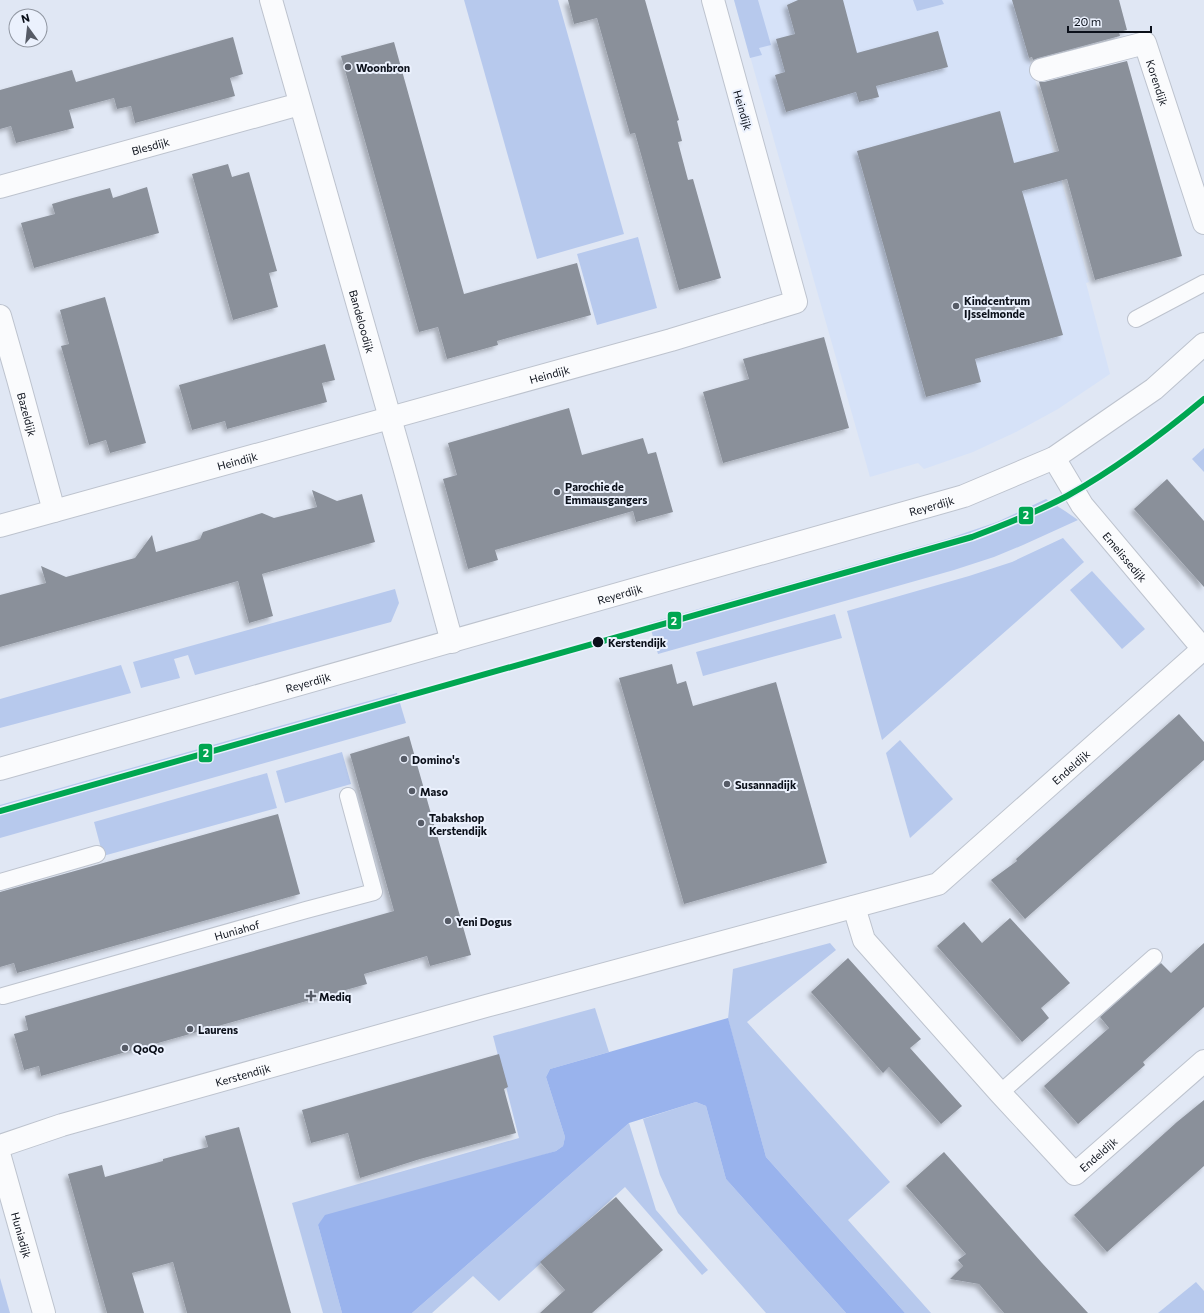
<svg xmlns="http://www.w3.org/2000/svg" width="1204" height="1313" font-family="Commissioner,sans-serif">
	<defs>
		<filter id="shadow"><feDropShadow dx="-3.5" dy="3.5" stdDeviation="2" flood-color="#0004"/></filter>
	</defs>
	<rect width="100%" height="100%" fill="#e0e7f4"/>
	<!-- built -->
	<polygon fill="#d6e2f8" points="734,0 1013,0 1039,94 1038,95 1089,282 1086,283 1110,374 1058,409 1016,432 973,452 924,469 918,463 870,477"/>
	<!-- green -->
	<g fill="#b7c9ed">
		<polygon points="464,0 558,0 624,234 537,259"/>
		<polygon points="734,0 758,0 771,45 759,48 762,55 750,58"/>
		<polygon points="913,0 942,0 944,4 917,11"/>
		<polygon points="638,237 657,308 597,325 577,254"/>
		<polygon points="1204,448 1204,472 1192,459"/>
		<polygon points="1046,499 1065,511 1078,520 1023,545 994,557 954,570 658,654 649,623 947,539 997,522"/>
		<polygon points="1063,538 1084,562 882,740 847,611 969,576 1012,562"/>
		<polygon points="1092,571 1145,629 1122,649 1070,590"/>
		<polygon points="395,589 399,603 391,622 195,675 188,655 174,659 180,678 141,688 133,662"/>
		<polygon points="835,614 842,638 703,676 696,652"/>
		<polygon points="121,665 131,693 0,728 0,699"/>
		<polygon points="397,693 406,723 0,838 0,805"/>
		<polygon points="900,740 953,799 910,838 886,753"/>
		<polygon points="342,752 351,784 285,803 276,771"/>
		<polygon points="267,773 277,808 103,856 94,822"/>
		<polygon points="830,943 836,950 747,1022 890,1182 848,1220 931,1313 905,1313 766,1157 728,1019 733,969"/>
		<polygon points="595,1008 609,1052 550,1069 546,1077 565,1137 563,1146 556,1151 318,1225 342,1313 323,1313 292,1203 519,1138 493,1036"/>
		<polygon points="696,1102 706,1106 726,1179 846,1313 766,1313 678,1213 660,1175 643,1119"/>
		<polygon points="629,1123 656,1210 708,1270 702,1275 625,1187 499,1301 473,1276 432,1313 412,1313"/>
		<polygon points="0,1278 10,1313 0,1313"/>
		<polygon points="1196,1282 1204,1291 1204,1313 1158,1313"/>
	</g>
	<!-- water -->
	<polygon fill="#99b3ed" points="728,1018 766,1157 905,1313 846,1313 726,1179 706,1106 696,1102 629,1123 412,1313 342,1313 318,1225 325,1215 556,1151 563,1146 565,1137 546,1077 550,1069"/>
	<!-- building -->
	<g fill="#8a909a" filter="url(#shadow)">
		<polygon points="568,0 645,0 679,120 677,121 682,141 678,142 688,180 693,179 721,278 679,290 635,133 630,134 597,18 574,24"/>
		<polygon points="798,0 843,0 857,53 938,31 948,67 876,86 879,97 859,102 856,92 786,112 775,75 785,72 776,39 795,34 787,5"/>
		<polygon points="1012,0 1119,0 1127,30 1119,32 1120,36 1038,58 1033,60 1032,57 1029,58"/>
		<polygon points="233,37 243,74 230,78 235,96 135,123 131,106 117,109 114,98 69,110 74,128 16,143 11,126 0,129 0,90 72,70 76,82"/>
		<polygon points="394,42 464,294 577,263 591,315 497,341 498,345 447,359 438,327 419,332 341,56"/>
		<polygon points="1127,61 1182,256 1095,280 1067,179 1022,191 1063,335 975,359 981,382 926,397 857,151 1000,111 1014,163 1059,151 1039,82 1044,82"/>
		<polygon points="228,164 232,177 249,172 277,271 269,273 278,307 233,320 192,174"/>
		<polygon points="147,187 159,233 34,268 21,223 55,214 52,204 69,199 110,188 113,198"/>
		<polygon points="105,297 146,443 110,453 106,440 89,445 61,346 69,344 60,310"/>
		<polygon points="824,337 849,428 723,463 703,392 749,379 743,359"/>
		<polygon points="325,344 335,380 322,383 327,402 227,429 225,421 192,430 179,385"/>
		<polygon points="569,408 582,455 643,438 648,454 656,452 673,512 636,522 633,511 495,550 498,560 468,569 443,479 457,475 448,443"/>
		<polygon points="1167,479 1204,521 1204,587 1134,509"/>
		<polygon points="312,490 337,501 362,494 375,542 262,574 273,616 249,623 238,581 0,647 0,595 46,583 41,566 66,577 135,558 152,535 156,552 200,539 203,532 262,513 274,518 317,507"/>
		<polygon points="672,664 677,684 686,681 693,706 776,682 827,863 684,904 619,678"/>
		<polygon points="1179,714 1204,742 1204,760 1025,919 991,880 1017,861 1016,859"/>
		<polygon points="409,736 471,955 430,966 427,956 364,974 367,984 41,1076 39,1066 24,1070 14,1034 28,1030 25,1016 394,911 350,754"/>
		<polygon points="278,814 300,894 17,973 14,963 0,967 0,892"/>
		<polygon points="1010,918 1070,983 1041,1008 1049,1018 1022,1042 937,946 964,922 982,943"/>
		<polygon points="1204,943 1204,1007 1143,1062 1145,1065 1078,1124 1044,1086 1109,1028 1100,1017 1161,963 1171,973"/>
		<polygon points="848,958 921,1039 910,1048 962,1106 941,1124 889,1067 883,1073 811,992"/>
		<polygon points="499,1054 508,1087 504,1089 516,1133 420,1159 360,1178 348,1133 311,1143 302,1110"/>
		<polygon points="1204,1100 1204,1166 1107,1252 1074,1215 1177,1122"/>
		<polygon points="239,1127 291,1313 187,1313 173,1262 132,1273 144,1313 107,1313 68,1174 102,1165 105,1177 163,1161 163,1159 208,1147 205,1136"/>
		<polygon points="944,1152 1042,1263 1088,1313 1004,1313 979,1284 950,1279 963,1266 958,1260 966,1254 906,1186"/>
		<polygon points="616,1197 663,1250 592,1313 540,1313 565,1290 540,1262"/>
	</g>
	<g fill="none" stroke-linecap="round" stroke-linejoin="round">
		<defs>
			<g id="lane">
				<polyline points="1136,319 1204,283"/>
				<polyline points="0,882 97,854"/>
				<path id="s1" d="M3,996L306,910L374,892L348,796"/>
				<polyline points="1000,1093 1154,957"/>
			</g>
			<g id="street">
				<path id="s2" d="M271,0L404,467L452,642"/>
				<path id="s3" d="M1041,70L1145,43L1204,223"/>
				<path id="s4" d="M0,187L300,104"/>
				<path id="s5" d="M0,316L18,379L54,511"/>
				<path id="s6" d="M1054,458L1082,505L1204,650"/>
				<path id="s7" d="M0,526L671,340L796,302L713,0"/>
				<path id="s8" d="M854,907L864,940L1000,1093L1075,1174L1204,1061"/>
				<path id="s9" d="M0,1146L62,1125L486,1006L938,884L1203,649"/>
				<path id="s10" d="M0,1157L44,1313"/>
			</g>
			<g id="secondary">
				<path id="s11" d="M0,769L964,496L1054,458L1154,389L1204,344"/>
			</g>
		</defs>
		<!-- lane casing -->
		<use href="#lane" stroke="#bdc3ce" stroke-width="18"/>
		<!-- street casing -->
		<use href="#street" stroke="#bdc3ce" stroke-width="24"/>
		<!-- secondary casing -->
		<use href="#secondary" stroke="#bdc3ce" stroke-width="24"/>
		<!-- lane -->
		<use href="#lane" stroke="#fafbfd" stroke-width="16"/>
		<!-- street -->
		<use href="#street" stroke="#fafbfd" stroke-width="22"/>
		<!-- secondary -->
		<use href="#secondary" stroke="#fafbfd" stroke-width="22"/>
		<defs>
			<path id="tram-1" d="M0,811L972,537C1004,525 1037,512 1067,496C1117,468 1161,435 1204,399"/>
		</defs>
		<!-- tram-1 casing -->
		<use href="#tram-1" stroke="#ebf1fd" stroke-width="9"/>
		<!-- tram-1 -->
		<use href="#tram-1" stroke="#00a651" stroke-width="6"/>
	</g>
	<!-- markers -->
	<g fill="#565b66" stroke="#ebf1fd" stroke-width="1.5">
		<circle cx="348" cy="67" r="4"/>
		<circle cx="956" cy="306" r="4"/>
		<circle cx="557" cy="492" r="4"/>
		<circle cx="404" cy="759" r="4"/>
		<circle cx="727" cy="784" r="4"/>
		<circle cx="412" cy="791" r="4"/>
		<circle cx="421" cy="823" r="4"/>
		<circle cx="448" cy="921" r="4"/>
		<path d="M309 990h4v4h4v4h-4v4h-4v-4h-4v-4h4z"/>
		<circle cx="190" cy="1029" r="4"/>
		<circle cx="125" cy="1048" r="4"/>
	</g>
	<circle fill="#0b101a" stroke="#ebf1fd" stroke-width="1.5" cx="598" cy="642" r="6"/>
	<g text-anchor="middle" dominant-baseline="central" stroke-width="4" stroke-linejoin="round" paint-order="stroke">
		<!-- poi labels -->
		<g font-size="11" font-weight="bold" fill="#0b101a" stroke="#ebf1fd" text-anchor="start">
			<text x="356" y="67">Woonbron</text>
			<text x="964" y="300">Kindcentrum<tspan x="964" dy="13">IJsselmonde</tspan></text>
			<text x="565" y="486">Parochie de<tspan x="565" dy="13">Emmausgangers</tspan></text>
			<text x="412" y="759">Domino's</text>
			<text x="735" y="784">Susannadijk</text>
			<text x="420" y="791">Maso</text>
			<text x="429" y="817">Tabakshop<tspan x="429" dy="13">Kerstendijk</tspan></text>
			<text x="456" y="921">Yeni Dogus</text>
			<text x="319" y="996">Mediq</text>
			<text x="198" y="1029">Laurens</text>
			<text x="133" y="1048">QoQo</text>
		</g>
		<!-- street labels -->
		<g font-size="11" fill="#0b101a" stroke="#ebf1fd">
			<text stroke="none"><textPath href="#s3" startOffset="149">Korendijk</textPath></text>
			<text transform="translate(743 110) rotate(74)">Heindijk</text>
			<text stroke="none"><textPath href="#s4" startOffset="156">Blesdijk</textPath></text>
			<text stroke="none"><textPath href="#s2" startOffset="334">Bandeloodijk</textPath></text>
			<text stroke="none"><textPath href="#s7" startOffset="570">Heindijk</textPath></text>
			<text stroke="none"><textPath href="#s5" startOffset="102">Bazeldijk</textPath></text>
			<text stroke="none"><textPath href="#s7" startOffset="246">Heindijk</textPath></text>
			<text stroke="none"><textPath href="#s11" startOffset="968">Reyerdijk</textPath></text>
			<text stroke="none"><textPath href="#s6" startOffset="122">Emelissedijk</textPath></text>
			<text stroke="none"><textPath href="#s11" startOffset="644">Reyerdijk</textPath></text>
			<text stroke="none"><textPath href="#s11" startOffset="320">Reyerdijk</textPath></text>
			<text stroke="none"><textPath href="#s9" startOffset="1151">Endeldijk</textPath></text>
			<text stroke="none"><textPath href="#s1" startOffset="243">Huniahof</textPath></text>
			<text stroke="none"><textPath href="#s9" startOffset="253">Kerstendijk</textPath></text>
			<text stroke="none"><textPath href="#s8" startOffset="380">Endeldijk</textPath></text>
			<text stroke="none"><textPath href="#s10" startOffset="81">Huniadijk</textPath></text>
		</g>
		<!-- stop labels -->
		<g font-size="11" font-weight="bold" fill="#0b101a" stroke="#ebf1fd" text-anchor="start">
			<text x="608" y="642">Kerstendijk</text>
		</g>
	</g>
	<g stroke="#ebf1fd" stroke-width="1.5">
		<rect x="1018" y="506" width="16" height="19" rx="4" fill="#00a651"/>
		<rect x="667" y="611" width="15" height="19" rx="4" fill="#00a651"/>
		<rect x="198" y="743" width="15" height="20" rx="4" fill="#00a651"/>
	</g>
	<g font-size="11" text-anchor="middle" font-weight="bold" fill="#fff">
		<text x="1026" y="519">2</text>
		<text x="674" y="625">2</text>
		<text x="206" y="757">2</text>
	</g>
	<!-- north arrow -->
	<g transform="translate(28 28) rotate(345)"><circle r="19" fill="#ebf1fd" stroke="#9197a2"/>
	<path d="M0-3L7 15L0 10L-7 15Z" fill="#565b66"/>
	<text y="-6" font-size="11" font-weight="bold" text-anchor="middle" fill="#0b101a">N</text>
	</g>
	<!-- scale -->
	<path d="M1068 26v6h83v-6" fill="none" stroke="#0b101a" stroke-width="2"/>
	<text x="1074" y="26" font-size="12" fill="#0b101a" stroke="#ebf1fd" stroke-width="3" paint-order="stroke">20 m</text>
</svg>
